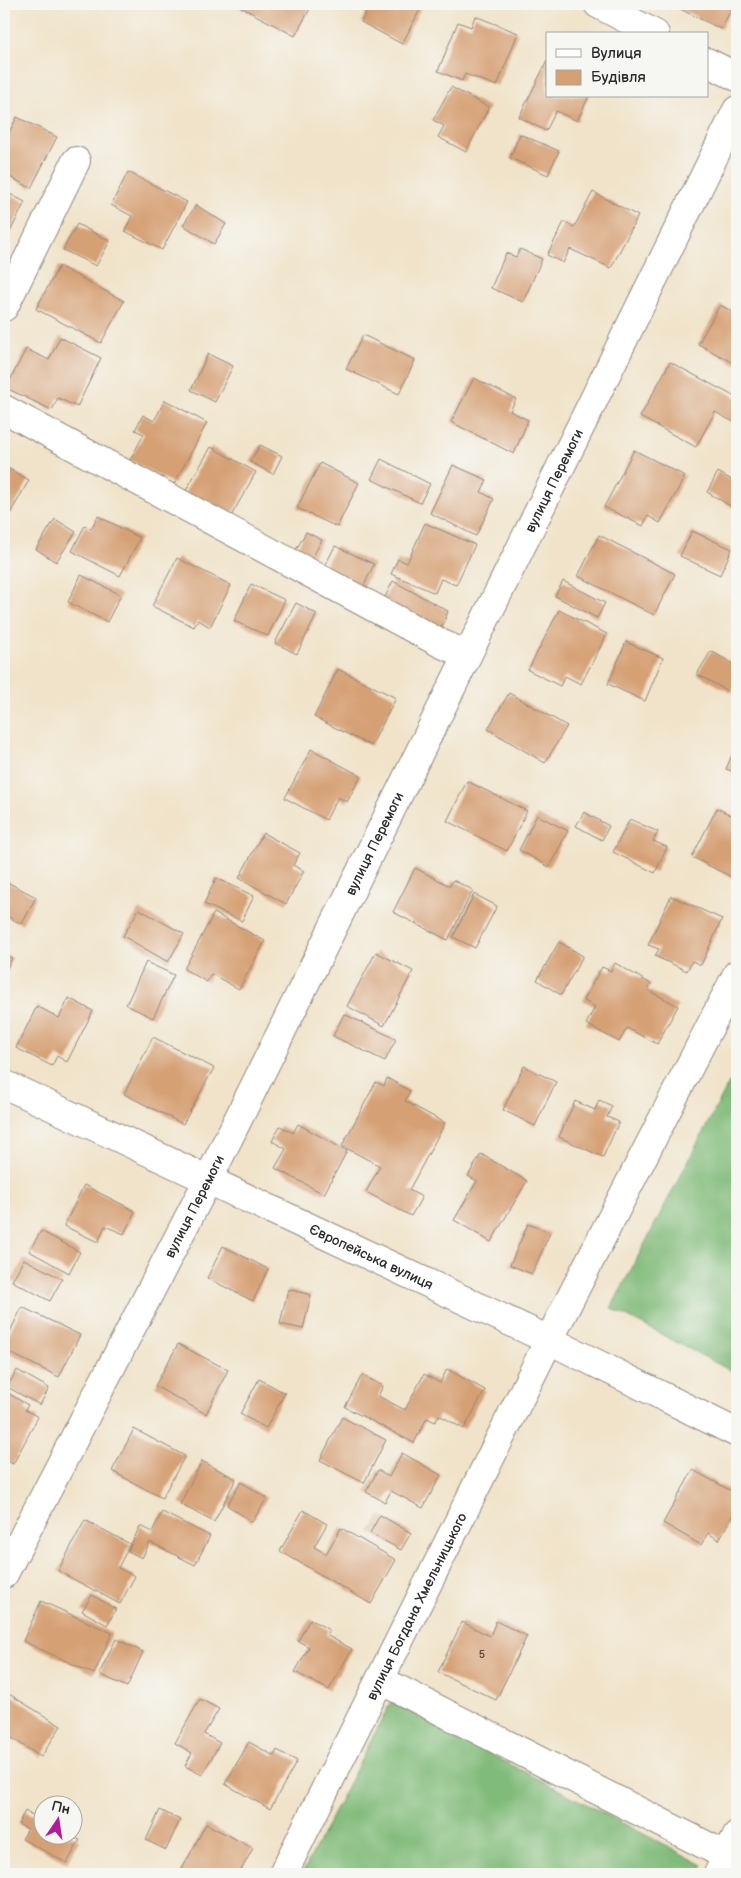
<svg xmlns="http://www.w3.org/2000/svg" width="741" height="1878" font-family="'Balsamiq Sans',sans-serif">
	<rect width="100%" height="100%" fill="#f6f6f2"/>
	<filter id="ink" filterUnits="userSpaceOnUse"><feTurbulence type="fractalNoise" baseFrequency=".02" numOctaves="2"/><feDisplacementMap in="SourceGraphic" scale="10" xChannelSelector="R" yChannelSelector="G"/><feConvolveMatrix kernelMatrix="1 2 1 2 8 2 1 2 1" color-interpolation-filters="sRGB"/></filter>
	<filter id="wash" filterUnits="userSpaceOnUse"><feTurbulence type="fractalNoise" baseFrequency=".0096" numOctaves="4" result="noise"/><feDisplacementMap in="SourceGraphic" scale="20" xChannelSelector="R" yChannelSelector="G"/><feGaussianBlur stdDeviation="1.12" result="paint"/><feColorMatrix in="noise" values="0 0 0 0 0 0 0 0 0 0 0 0 0 0 0 0 0 1.4 0 .05"/><feComposite in="paint" operator="in"/></filter>
	<g filter="url(#wash)">
		<rect width="100%" height="100%" fill="#f0e3c9"/>
		<!-- forest -->
		<g fill="#81bb79" stroke="#567352">
			<polygon points="737,1068 737,1374 611,1308"/>
			<polygon points="391,1702 703,1865 699,1874 302,1874"/>
		</g>
		<g id="blocks">
			<!-- building -->
			<g fill="#d6a074">
				<polygon points="235,4 310,4 312,5 295,36"/>
				<polygon points="370,4 423,4 402,44 361,22"/>
				<polygon points="670,4 734,4 721,29"/>
				<polygon points="475,16 518,33 497,86 465,74 462,81 438,71 458,22 471,27"/>
				<polygon points="547,61 547,96 589,96 577,121 556,111 546,131 519,117"/>
				<polygon points="451,87 489,107 466,152 438,137 444,126 433,120"/>
				<polygon points="17,117 57,137 31,188 4,174 4,142"/>
				<polygon points="520,134 559,151 548,175 510,158"/>
				<polygon points="128,172 187,202 162,250 125,231 132,216 111,205"/>
				<polygon points="4,191 25,202 4,244"/>
				<polygon points="593,192 638,216 611,268 570,249 563,263 547,255 564,222 574,227"/>
				<polygon points="196,205 226,224 214,244 183,225"/>
				<polygon points="77,224 110,241 96,266 63,250"/>
				<polygon points="520,249 542,259 523,302 491,288 506,253 516,257"/>
				<polygon points="59,266 124,301 101,343 36,309"/>
				<polygon points="720,305 737,314 737,365 698,344"/>
				<polygon points="363,335 415,360 399,394 346,369"/>
				<polygon points="60,337 101,358 77,407 58,398 52,410 6,388 26,349 49,360"/>
				<polygon points="208,354 233,366 215,402 191,390"/>
				<polygon points="670,362 737,398 737,424 715,412 696,447 640,417"/>
				<polygon points="474,378 516,399 510,411 528,420 514,454 451,422"/>
				<polygon points="165,400 207,423 174,484 130,460 144,434 135,430 143,415 154,421"/>
				<polygon points="260,445 282,456 273,474 250,462"/>
				<polygon points="211,447 256,472 230,518 185,492"/>
				<polygon points="634,450 685,476 660,523 648,516 643,526 604,507"/>
				<polygon points="381,459 430,484 420,503 371,479"/>
				<polygon points="320,463 359,483 337,527 297,508"/>
				<polygon points="453,465 487,480 481,492 494,499 476,536 430,513"/>
				<polygon points="4,466 29,480 10,514 4,511"/>
				<polygon points="718,472 737,483 737,510 707,492"/>
				<polygon points="98,516 140,538 120,576 72,551 85,525 91,529"/>
				<polygon points="55,519 76,532 56,562 36,549"/>
				<polygon points="425,523 475,545 456,585 441,579 435,593 391,574 398,559 407,563"/>
				<polygon points="692,531 732,549 720,575 680,556"/>
				<polygon points="306,532 322,540 308,565 292,557"/>
				<polygon points="599,535 675,574 654,615 578,576"/>
				<polygon points="335,546 374,564 363,588 323,570"/>
				<polygon points="177,558 231,585 210,627 198,620 194,627 152,606"/>
				<polygon points="81,575 121,595 107,622 68,602"/>
				<polygon points="393,581 448,611 439,635 381,605"/>
				<polygon points="563,581 605,603 597,618 555,596"/>
				<polygon points="251,584 285,600 268,636 234,621"/>
				<polygon points="296,603 317,614 297,654 275,643"/>
				<polygon points="559,610 607,634 581,684 565,676 560,686 528,670"/>
				<polygon points="626,642 663,658 645,701 608,684"/>
				<polygon points="711,651 737,666 737,683 731,693 697,674"/>
				<polygon points="338,669 396,698 371,746 314,717"/>
				<polygon points="509,693 567,726 545,763 488,729"/>
				<polygon points="737,743 737,773 726,769"/>
				<polygon points="311,749 361,776 347,802 338,797 326,820 285,798"/>
				<polygon points="467,781 527,811 507,851 447,821"/>
				<polygon points="717,808 737,818 737,880 692,857"/>
				<polygon points="584,812 609,826 602,840 576,826"/>
				<polygon points="537,815 568,831 549,867 519,850"/>
				<polygon points="630,819 658,832 653,841 667,847 655,873 613,852"/>
				<polygon points="263,833 300,853 293,865 304,871 286,904 239,878"/>
				<polygon points="415,868 450,886 453,880 473,890 448,940 393,912"/>
				<polygon points="4,874 8,876 5,881 36,897 22,924 4,915"/>
				<polygon points="216,878 254,896 242,921 204,904"/>
				<polygon points="474,894 497,906 475,948 453,937"/>
				<polygon points="671,896 722,919 701,965 692,961 687,971 655,956 659,949 648,945"/>
				<polygon points="139,909 184,934 168,962 123,936"/>
				<polygon points="214,913 265,941 239,989 211,974 207,982 184,969"/>
				<polygon points="559,942 583,956 561,995 537,980"/>
				<polygon points="376,952 413,971 384,1026 347,1006"/>
				<polygon points="4,954 12,958 4,975"/>
				<polygon points="146,962 174,975 153,1018 126,1005"/>
				<polygon points="615,963 651,984 648,990 678,1006 657,1044 627,1028 619,1042 586,1024 595,1007 583,1000 602,967 611,971"/>
				<polygon points="69,998 93,1011 67,1062 57,1056 52,1066 16,1048 37,1006 59,1018"/>
				<polygon points="344,1014 396,1039 385,1061 333,1036"/>
				<polygon points="153,1037 214,1068 183,1124 124,1094"/>
				<polygon points="524,1066 556,1082 535,1126 503,1110"/>
				<polygon points="387,1078 410,1091 405,1101 445,1123 409,1190 422,1197 411,1216 366,1192 380,1166 342,1146 376,1082 384,1086"/>
				<polygon points="599,1100 612,1106 607,1117 619,1122 603,1157 559,1137 575,1101 595,1110"/>
				<polygon points="298,1124 347,1151 324,1194 275,1168 286,1149 272,1141 280,1126 293,1133"/>
				<polygon points="481,1154 527,1181 491,1242 454,1220 477,1181 468,1176"/>
				<polygon points="84,1185 135,1211 124,1234 105,1226 98,1242 64,1226"/>
				<polygon points="528,1224 550,1233 532,1274 510,1265"/>
				<polygon points="41,1231 80,1252 69,1273 29,1251"/>
				<polygon points="223,1246 268,1269 253,1301 207,1278"/>
				<polygon points="24,1259 62,1279 50,1301 12,1281"/>
				<polygon points="288,1289 311,1295 303,1329 280,1324"/>
				<polygon points="22,1307 80,1335 59,1377 4,1350 4,1344"/>
				<polygon points="178,1344 228,1370 206,1414 155,1386"/>
				<polygon points="447,1369 485,1390 464,1429 439,1415 435,1422 427,1418 414,1443 345,1407 362,1375 383,1386 378,1396 405,1410 424,1374 440,1383"/>
				<polygon points="17,1370 49,1388 40,1405 7,1387"/>
				<polygon points="259,1379 285,1393 266,1428 240,1414"/>
				<polygon points="4,1391 28,1405 25,1410 38,1417 13,1464 4,1459"/>
				<polygon points="342,1417 386,1440 364,1483 320,1460"/>
				<polygon points="134,1429 185,1456 162,1498 112,1471"/>
				<polygon points="402,1453 441,1475 423,1508 391,1491 385,1502 366,1492 378,1470 389,1477"/>
				<polygon points="202,1461 236,1479 214,1522 180,1504"/>
				<polygon points="693,1470 737,1494 737,1507 719,1540 708,1533 701,1545 663,1523"/>
				<polygon points="241,1482 267,1498 252,1522 227,1505"/>
				<polygon points="303,1510 327,1524 314,1547 326,1554 341,1528 396,1560 371,1604 280,1551"/>
				<polygon points="162,1512 210,1536 195,1565 150,1542 142,1558 128,1551 140,1526 152,1532"/>
				<polygon points="380,1515 411,1533 401,1550 370,1533"/>
				<polygon points="85,1520 130,1544 118,1568 135,1576 120,1604 58,1571"/>
				<polygon points="92,1595 116,1609 107,1625 82,1611"/>
				<polygon points="41,1601 112,1633 94,1674 23,1641"/>
				<polygon points="310,1619 329,1630 326,1635 352,1649 329,1690 295,1672 309,1647 298,1641"/>
				<polygon points="496,1621 527,1636 496,1700 438,1672 462,1622 490,1636"/>
				<polygon points="116,1639 143,1652 127,1687 99,1674"/>
				<polygon points="4,1691 61,1726 41,1757 4,1733"/>
				<polygon points="200,1699 219,1709 204,1734 220,1743 202,1775 185,1766 192,1753 175,1743"/>
				<polygon points="249,1742 274,1756 277,1750 297,1761 270,1809 225,1784"/>
				<polygon points="160,1810 180,1820 166,1850 146,1840"/>
				<polygon points="25,1811 42,1820 42,1836 71,1836 80,1840 67,1863 22,1839 28,1829 18,1824"/>
				<polygon points="206,1824 253,1848 239,1874 183,1874 180,1873"/>
			</g>
		</g>
	</g>
	<g filter="url(#ink)">
		<use href="#blocks" fill-opacity="0" stroke="#8e877a" stroke-width="1"/>
		<g fill="none" stroke-linecap="round" stroke-linejoin="round">
			<defs>
				<g id="minor">
					<polyline points="598,4 655,34"/>
					<polyline points="707,62 737,77"/>
					<polyline points="4,307 76,161"/>
					<polyline points="4,409 440,643 467,655"/>
					<path id="s1" d="M4,1084L549,1340L737,1433"/>
					<path id="s2" d="M4,1574L208,1180L737,110"/>
					<polyline points="380,1680 727,1856"/>
					<path id="s3" d="M283,1874L549,1340L737,974"/>
					<polyline points="718,1874 737,1835"/>
				</g>
			</defs>
			<!-- minor casing -->
			<use href="#minor" stroke="#8e877a" stroke-width="30"/>
			<!-- minor -->
			<use href="#minor" stroke="#fff" stroke-width="28"/>
		</g>
	</g>
	<g text-anchor="middle" dominant-baseline="central" stroke-width="4" stroke-linejoin="round" paint-order="stroke">
		<!-- number labels -->
		<g font-size="11" fill="#56483d">
			<text x="482" y="1654">5</text>
		</g>
		<!-- street labels -->
		<g font-size="14" fill="#2b2b2b" stroke="#f6f6f2">
			<text stroke="none"><textPath href="#s2" startOffset="1224">вулиця Перемоги</textPath></text>
			<text stroke="none"><textPath href="#s2" startOffset="819">вулиця Перемоги</textPath></text>
			<text stroke="none"><textPath href="#s2" startOffset="414">вулиця Перемоги</textPath></text>
			<text stroke="none"><textPath href="#s1" startOffset="406">Європейська вулиця</textPath></text>
			<text stroke="none"><textPath href="#s3" startOffset="299">вулиця Богдана Хмельницького</textPath></text>
		</g>
	</g>
	<!-- margin -->
	<rect width="741" height="1878" fill="none" stroke="#f6f6f2" stroke-width="20"/>
	<!-- legend -->
	<rect x="546" y="32" width="162" height="65" fill="#f6f6f2" stroke="#a5a5a2"/>
	<rect x="556" y="49" width="25" height="8" fill="#ffffff" stroke="#a5a5a2"/>
	<text x="591" y="58" font-size="15" fill="#2b2b2b">Вулиця</text>
	<rect x="556" y="70" width="25" height="15" fill="#d6a074" stroke="#a5a5a2"/>
	<text x="591" y="82" font-size="15" fill="#2b2b2b">Будівля</text>
	<!-- north arrow -->
	<g transform="translate(58 1820) rotate(13)"><circle r="24" fill="#f6f6f2" stroke="#a5a5a2"/>
	<path d="M0-4L9 19L0 12L-9 19Z" fill="#b5179e"/>
	<text y="-8" font-size="14" font-weight="bold" text-anchor="middle" fill="#2b2b2b">Пн</text>
	</g>
</svg>
